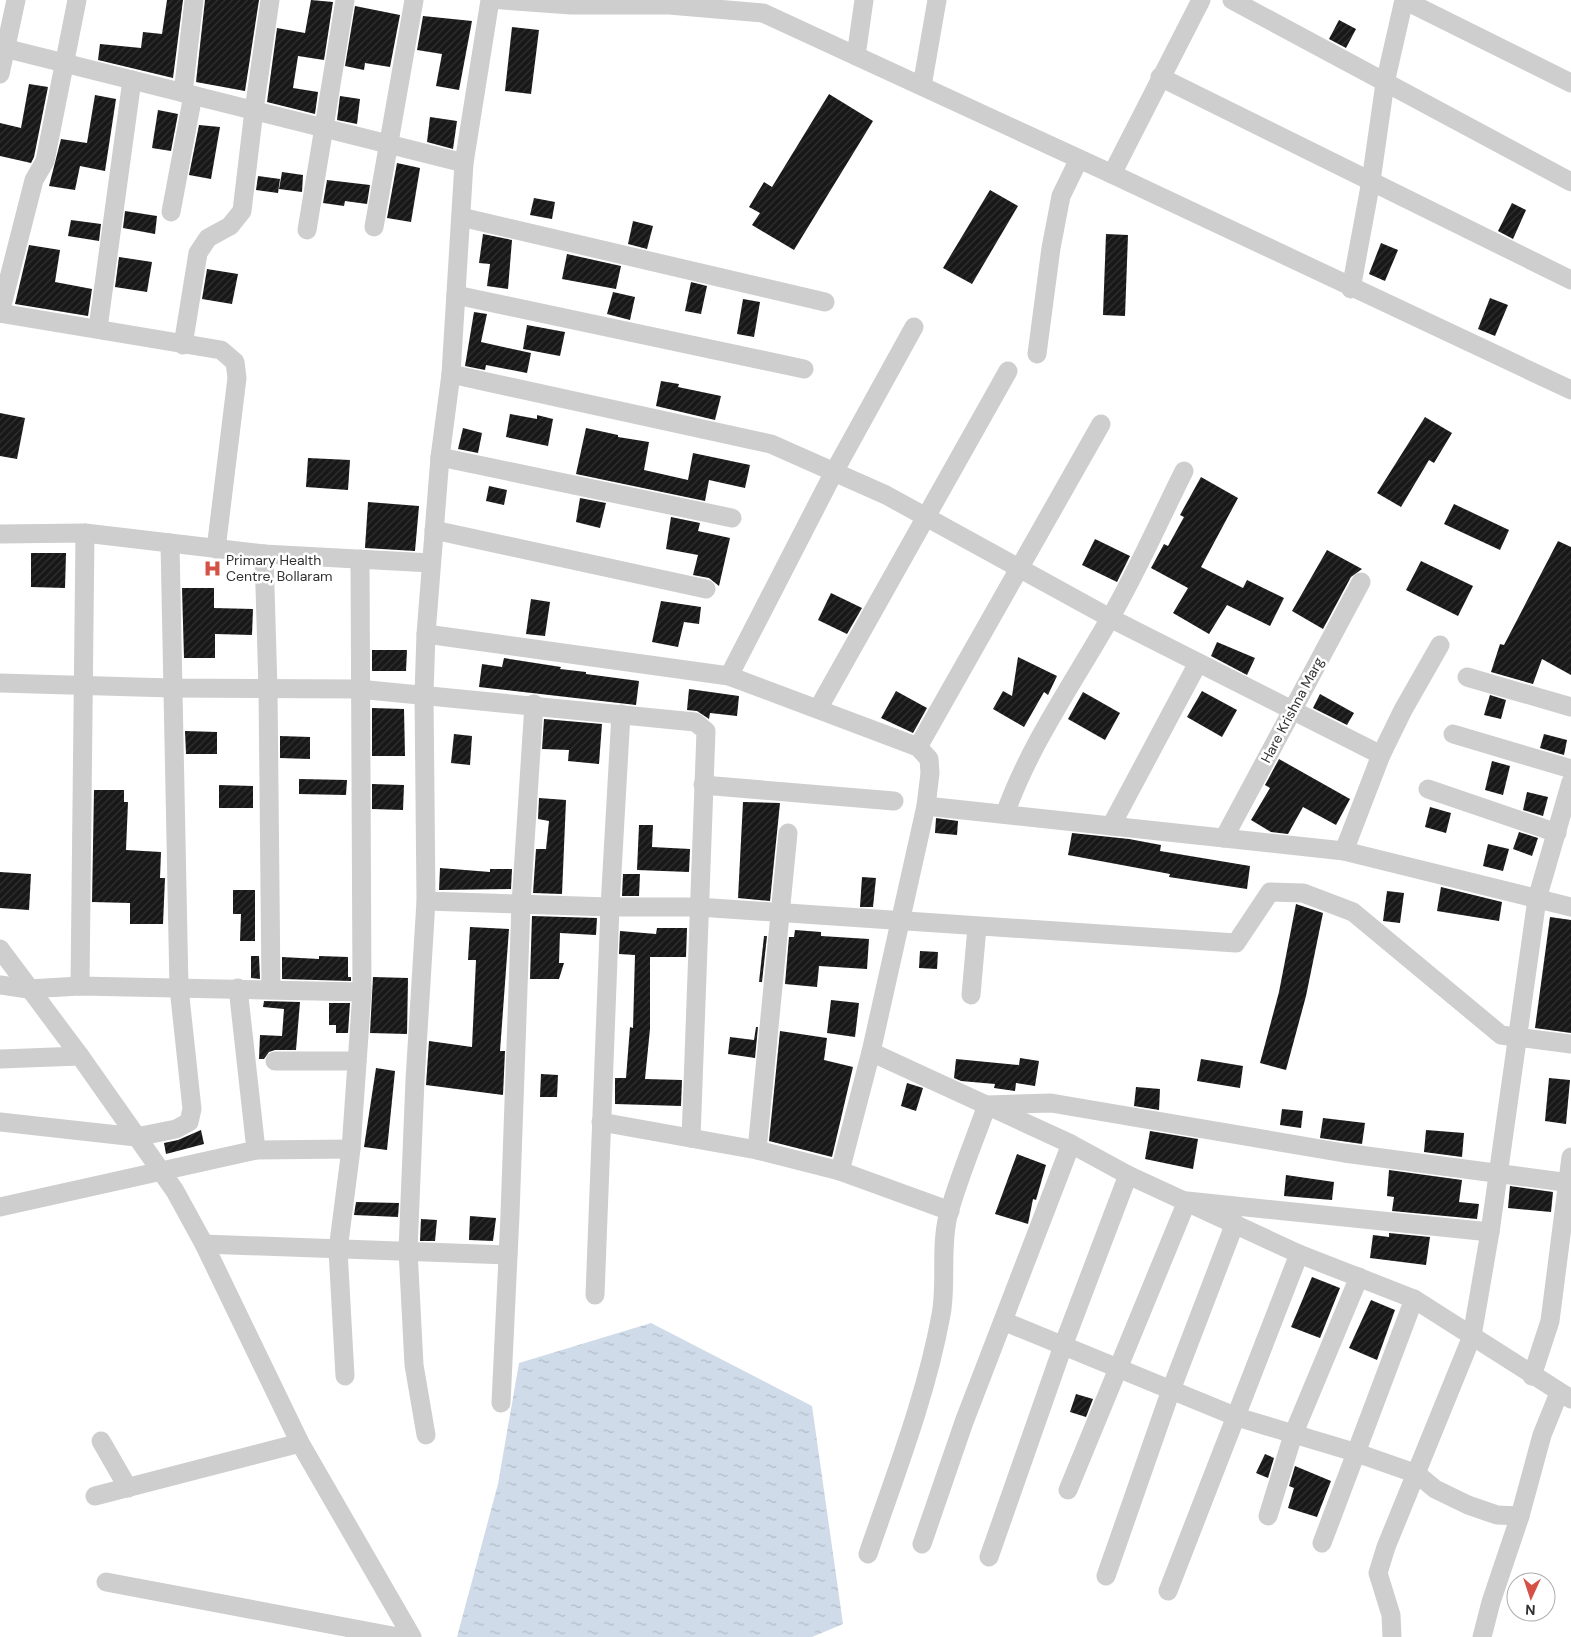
<svg xmlns="http://www.w3.org/2000/svg" width="1571" height="1637" font-family="'DM Sans',sans-serif">
	<defs>
		<pattern id="water-ripples" width="26" height="14" patternUnits="userSpaceOnUse" patternTransform="scale(1.25)"><rect width="26" height="14" fill="#cfdbe9"/><path d="M2 4q2-2 4 0t4 0M15 11q2-2 4 0t4 0" fill="none" stroke="#b2bcc8"/></pattern>
		<pattern id="building-hatch" width="6" height="6" patternUnits="userSpaceOnUse" patternTransform="scale(1.25)"><rect width="6" height="6" fill="#181818"/><path d="M-1 1l2-2M0 6l6-6M5 7l2-2" fill="none" stroke="#313131"/></pattern>
	</defs>
	<rect width="100%" height="100%" fill="#fff"/>
	<!-- water -->
	<polygon fill="url(#water-ripples)" points="651,1323 812,1406 843,1624 812,1637 457,1637 498,1484 519,1363"/>
	<!-- building -->
	<g fill="url(#building-hatch)">
		<polygon points="167,0 183,0 173,78 98,60 100,44 141,48 143,32 162,34"/>
		<polygon points="205,0 259,0 245,91 196,82"/>
		<polygon points="311,0 333,2 324,60 298,56 293,88 318,92 315,114 267,102 277,28 305,33"/>
		<polygon points="355,6 400,15 390,67 365,63 364,70 345,66"/>
		<polygon points="423,16 472,21 459,90 436,86 442,54 417,50"/>
		<polygon points="1339,20 1356,29 1346,48 1329,39"/>
		<polygon points="512,27 539,30 531,94 505,91"/>
		<polygon points="29,84 48,87 34,157 31,163 0,156 0,123 21,128"/>
		<polygon points="829,94 873,121 794,250 752,225 760,213 749,207 764,182 772,187"/>
		<polygon points="95,95 116,99 105,171 80,166 75,190 49,186 61,139 87,143"/>
		<polygon points="340,96 360,99 357,124 337,120"/>
		<polygon points="158,110 178,114 171,151 152,148"/>
		<polygon points="430,117 457,121 453,149 427,142"/>
		<polygon points="199,125 220,127 211,179 189,175"/>
		<polygon points="397,163 420,168 411,222 387,218"/>
		<polygon points="282,172 303,175 302,192 279,189"/>
		<polygon points="258,176 280,179 278,193 256,190"/>
		<polygon points="327,180 370,185 367,204 345,201 344,206 323,203"/>
		<polygon points="990,190 1018,206 972,284 943,268"/>
		<polygon points="534,198 555,202 552,219 530,215"/>
		<polygon points="1512,203 1526,210 1513,239 1498,231"/>
		<polygon points="125,211 157,216 155,234 123,228"/>
		<polygon points="71,220 101,224 99,241 68,236"/>
		<polygon points="633,221 653,226 647,249 628,244"/>
		<polygon points="483,234 512,240 508,289 487,286 490,264 479,263"/>
		<polygon points="1106,234 1128,235 1125,316 1103,315"/>
		<polygon points="1381,243 1398,250 1385,281 1369,274"/>
		<polygon points="29,245 60,250 55,282 92,289 88,316 15,304"/>
		<polygon points="567,254 621,266 616,289 562,279"/>
		<polygon points="119,257 152,262 147,292 115,287"/>
		<polygon points="207,269 238,274 232,304 202,299"/>
		<polygon points="691,282 707,286 701,314 685,311"/>
		<polygon points="613,292 635,297 630,320 607,314"/>
		<polygon points="1490,298 1508,305 1495,336 1478,329"/>
		<polygon points="743,299 760,302 754,337 737,334"/>
		<polygon points="474,312 487,314 481,342 531,353 527,373 486,365 485,370 465,366"/>
		<polygon points="527,325 565,332 560,356 523,349"/>
		<polygon points="661,381 679,384 678,387 721,396 715,420 656,406"/>
		<polygon points="0,413 25,418 17,459 0,456"/>
		<polygon points="510,414 537,419 537,415 553,419 548,446 506,437"/>
		<polygon points="1425,417 1452,433 1434,463 1429,460 1401,507 1377,493"/>
		<polygon points="463,428 482,433 478,453 458,449"/>
		<polygon points="586,428 618,435 618,437 649,442 644,470 688,480 693,453 750,465 745,488 709,480 705,501 576,474"/>
		<polygon points="308,458 350,460 348,490 306,487"/>
		<polygon points="1201,477 1238,498 1201,567 1243,588 1247,580 1284,598 1270,626 1227,605 1209,634 1173,613 1188,588 1151,568 1164,544 1168,546 1184,517 1180,515"/>
		<polygon points="489,486 507,490 504,505 486,501"/>
		<polygon points="580,498 606,503 600,528 576,522"/>
		<polygon points="368,502 419,506 415,551 365,548"/>
		<polygon points="1454,504 1509,530 1500,550 1444,524"/>
		<polygon points="671,517 700,523 698,531 730,538 719,586 709,578 693,575 698,555 666,549"/>
		<polygon points="1095,539 1130,556 1117,582 1082,565"/>
		<polygon points="1558,541 1571,547 1571,675 1542,659 1533,684 1491,672 1500,644 1504,645"/>
		<polygon points="1327,550 1362,569 1351,577 1323,629 1292,611"/>
		<polygon points="31,553 66,553 65,588 31,587"/>
		<polygon points="1421,561 1473,586 1458,616 1406,590"/>
		<polygon points="182,588 214,588 214,608 253,609 252,635 215,634 215,658 184,658"/>
		<polygon points="831,593 862,608 847,634 818,620"/>
		<polygon points="531,599 550,602 545,636 526,634"/>
		<polygon points="661,601 701,607 699,624 684,622 678,647 652,642"/>
		<polygon points="1217,642 1255,658 1247,675 1211,656"/>
		<polygon points="372,650 407,650 406,671 372,671"/>
		<polygon points="1018,657 1057,676 1048,695 1044,692 1024,727 993,709 1003,691 1012,696"/>
		<polygon points="504,658 561,667 560,669 586,672 586,674 639,681 636,705 479,687 482,664 502,667"/>
		<polygon points="689,689 739,696 737,716 710,713 709,719 697,711 687,710"/>
		<polygon points="896,691 927,708 913,733 881,718"/>
		<polygon points="1202,691 1237,710 1222,737 1187,717"/>
		<polygon points="1083,692 1120,713 1105,740 1068,719"/>
		<polygon points="1320,694 1354,713 1347,725 1313,708"/>
		<polygon points="1490,695 1506,700 1501,719 1484,715"/>
		<polygon points="372,708 404,709 405,756 372,756"/>
		<polygon points="544,719 602,724 599,764 568,761 569,750 542,749"/>
		<polygon points="185,731 217,732 217,754 186,754"/>
		<polygon points="454,734 472,736 470,765 451,763"/>
		<polygon points="1544,734 1567,740 1564,755 1540,748"/>
		<polygon points="280,736 310,737 310,759 280,758"/>
		<polygon points="1279,759 1350,799 1336,825 1303,807 1288,834 1271,832 1251,820 1270,788 1265,785"/>
		<polygon points="1492,761 1510,766 1503,795 1485,790"/>
		<polygon points="299,779 347,780 346,795 299,794"/>
		<polygon points="372,784 404,785 403,810 372,809"/>
		<polygon points="219,785 253,786 253,808 219,808"/>
		<polygon points="94,790 124,790 124,802 128,802 126,850 161,852 160,878 165,878 163,924 130,924 130,903 92,902"/>
		<polygon points="1527,792 1548,797 1543,816 1523,810"/>
		<polygon points="539,798 566,800 562,894 533,893 536,849 546,849 549,821 538,819"/>
		<polygon points="743,802 780,803 770,901 738,898"/>
		<polygon points="1430,807 1451,813 1446,833 1425,827"/>
		<polygon points="936,818 958,821 957,835 935,833"/>
		<polygon points="639,825 653,825 652,847 690,849 689,872 637,870"/>
		<polygon points="1519,832 1538,838 1532,856 1513,849"/>
		<polygon points="1072,833 1129,839 1161,845 1160,851 1250,866 1247,889 1169,877 1170,874 1068,855"/>
		<polygon points="1488,844 1509,849 1503,871 1483,866"/>
		<polygon points="440,868 490,872 490,869 512,869 511,889 439,890"/>
		<polygon points="0,872 31,874 29,910 0,908"/>
		<polygon points="623,874 640,874 639,896 622,896"/>
		<polygon points="862,877 876,878 873,907 860,907"/>
		<polygon points="1441,887 1502,902 1499,921 1437,911"/>
		<polygon points="233,890 255,890 255,941 240,941 241,914 233,914"/>
		<polygon points="1387,891 1404,893 1400,923 1383,921"/>
		<polygon points="1296,904 1323,913 1306,996 1286,1070 1260,1063 1279,992"/>
		<polygon points="532,916 597,918 596,935 560,933 559,963 564,963 559,979 530,979"/>
		<polygon points="1550,917 1571,920 1571,1033 1535,1028"/>
		<polygon points="470,927 509,929 500,1051 505,1051 503,1095 426,1085 429,1041 472,1047 476,960 468,960"/>
		<polygon points="657,928 687,928 686,957 650,957 650,1029 645,1079 682,1080 681,1106 615,1104 615,1078 626,1078 630,1027 633,1028 635,955 619,954 620,931 656,934"/>
		<polygon points="795,930 821,932 821,936 869,939 867,969 819,966 817,987 785,984 789,937 794,937"/>
		<polygon points="764,936 767,936 762,982 759,982"/>
		<polygon points="920,951 938,952 937,969 919,968"/>
		<polygon points="251,956 259,956 260,979 251,978"/>
		<polygon points="319,956 348,957 348,977 351,977 351,981 282,979 282,957 319,959"/>
		<polygon points="373,977 408,978 407,1034 370,1033"/>
		<polygon points="831,1000 859,1003 855,1037 827,1033"/>
		<polygon points="264,1001 300,1002 296,1050 275,1050 269,1052 264,1059 259,1059 260,1035 282,1036 284,1009 263,1007"/>
		<polygon points="329,1003 350,1003 348,1033 336,1033 336,1025 329,1025"/>
		<polygon points="756,1027 758,1027 755,1058 728,1054 730,1037 754,1040"/>
		<polygon points="780,1031 827,1038 824,1060 853,1067 832,1157 769,1141"/>
		<polygon points="1020,1058 1039,1061 1035,1086 1016,1083 1015,1091 994,1088 995,1084 961,1081 954,1078 956,1059 1019,1065"/>
		<polygon points="1201,1059 1243,1066 1240,1088 1197,1081"/>
		<polygon points="376,1068 395,1071 387,1150 364,1147"/>
		<polygon points="541,1074 558,1075 557,1097 540,1097"/>
		<polygon points="1549,1078 1570,1080 1566,1124 1545,1121"/>
		<polygon points="907,1083 923,1088 916,1111 901,1106"/>
		<polygon points="1136,1087 1160,1089 1159,1110 1134,1106"/>
		<polygon points="1282,1109 1303,1111 1301,1128 1280,1125"/>
		<polygon points="1323,1118 1365,1123 1362,1144 1320,1138"/>
		<polygon points="201,1130 204,1144 166,1154 164,1143 178,1140"/>
		<polygon points="1426,1130 1464,1133 1462,1157 1424,1152"/>
		<polygon points="1150,1131 1198,1139 1193,1169 1145,1159"/>
		<polygon points="1017,1154 1046,1165 1036,1200 1033,1199 1028,1224 995,1214"/>
		<polygon points="1389,1170 1462,1180 1459,1202 1479,1204 1477,1219 1392,1211 1394,1197 1387,1196"/>
		<polygon points="1286,1175 1334,1182 1332,1200 1284,1196"/>
		<polygon points="1510,1186 1553,1192 1551,1212 1508,1208"/>
		<polygon points="356,1202 399,1203 398,1217 354,1215"/>
		<polygon points="470,1216 496,1218 493,1241 469,1240"/>
		<polygon points="421,1219 437,1220 435,1241 420,1241"/>
		<polygon points="1389,1233 1430,1237 1426,1265 1370,1258 1373,1235 1389,1237"/>
		<polygon points="1312,1277 1340,1288 1320,1338 1291,1327"/>
		<polygon points="1371,1300 1395,1310 1377,1360 1349,1348"/>
		<polygon points="1076,1394 1093,1399 1086,1417 1070,1412"/>
		<polygon points="1265,1454 1274,1458 1268,1478 1256,1473"/>
		<polygon points="1295,1466 1331,1481 1317,1517 1288,1508 1294,1488 1289,1486"/>
	</g>
	<g fill="none" stroke-linecap="round" stroke-linejoin="round">
		<!-- minor -->
		<g stroke="#cecece" stroke-width="19">
			<polyline points="502,0 571,5 669,5 763,13 1112,174 1571,390"/>
			<polyline points="1232,0 1571,182"/>
			<polyline points="1404,0 1571,83"/>
			<polyline points="0,47 464,163"/>
			<polyline points="856,56 864,0"/>
			<polyline points="0,74 16,0"/>
			<polyline points="1160,77 1571,280"/>
			<polyline points="922,86 937,0"/>
			<polyline points="183,93 194,0"/>
			<polyline points="1112,174 1201,0"/>
			<polyline points="171,212 193,95"/>
			<polyline points="461,217 825,302"/>
			<polyline points="374,227 414,0"/>
			<polyline points="307,230 345,0"/>
			<polyline points="1351,289 1371,181 1385,83 1404,0"/>
			<polyline points="456,295 804,369"/>
			<polyline points="0,313 221,350 235,362 237,378 216,549"/>
			<polyline points="0,313 34,180 45,161 77,0"/>
			<polyline points="98,328 132,80"/>
			<polyline points="183,345 198,253 208,238 230,226 242,211 254,110 270,0"/>
			<polyline points="1037,354 1051,248 1061,196 1079,159"/>
			<polyline points="451,374 771,444 886,495 1110,618 1381,755"/>
			<polyline points="440,457 732,518"/>
			<polyline points="434,530 706,589"/>
			<polyline points="0,534 85,533 264,554 268,689 271,989"/>
			<polyline points="264,554 431,563"/>
			<polyline points="426,634 729,676 918,747 929,759 930,773 926,806 871,1052 840,1171 950,1211"/>
			<polyline points="729,676 834,472 914,327"/>
			<polyline points="1467,677 1571,707"/>
			<polyline points="0,683 171,688 358,689 695,722 706,731 691,1138"/>
			<polyline points="818,709 1008,371"/>
			<polyline points="1453,734 1571,769"/>
			<polyline points="918,747 1101,424"/>
			<polyline points="703,785 894,801"/>
			<polyline points="1428,789 1557,833"/>
			<polyline points="926,806 1344,851 1571,907"/>
			<path d="M1005,814C1029,746 1073,683 1109,620C1137,572 1159,521 1184,471"/>
			<polyline points="1111,826 1198,663"/>
			<polyline points="1224,838 1361,582"/>
			<polyline points="1344,851 1381,755 1403,710 1440,645"/>
			<polyline points="426,901 610,907 698,907 1236,943 1270,892 1303,893 1353,912 1501,1035 1571,1044"/>
			<polyline points="0,949 80,1056 175,1191 204,1244 300,1443 412,1637"/>
			<polyline points="0,985 28,989 80,986 362,992"/>
			<polyline points="80,986 85,533"/>
			<polyline points="238,988 256,1150"/>
			<polyline points="971,995 977,927"/>
			<polyline points="871,1052 1071,1144 1128,1175 1299,1254 1414,1299 1571,1399"/>
			<polyline points="0,1059 80,1056"/>
			<polyline points="275,1061 357,1061"/>
			<polyline points="0,1122 136,1137 176,1129 189,1122 192,1109 179,988 170,543"/>
			<polyline points="601,1122 757,1150 840,1171"/>
			<polyline points="757,1150 788,833"/>
			<polyline points="0,1207 256,1150 351,1149"/>
			<polyline points="204,1244 508,1255"/>
			<polyline points="595,1295 610,907 621,714"/>
			<polyline points="1003,1321 1237,1417 1354,1452 1417,1474 1435,1489 1468,1505 1497,1515 1520,1516"/>
			<polyline points="345,1376 338,1250 351,1149 362,992 360,559"/>
			<polyline points="1532,1376 1550,1321 1571,1157"/>
			<polyline points="501,1403 510,1215 521,904 534,704"/>
			<polyline points="426,1435 414,1365 408,1250 415,1080 426,901 424,694 426,634 440,457 451,374 464,163 490,0"/>
			<polyline points="101,1441 128,1488"/>
			<polyline points="1068,1490 1187,1201 1490,1232"/>
			<polyline points="95,1496 300,1443"/>
			<polyline points="1268,1516 1293,1435 1359,1277"/>
			<polyline points="1322,1543 1414,1299"/>
			<polyline points="922,1544 964,1422 1071,1144"/>
			<path d="M868,1554C895,1475 926,1397 941,1315C947,1284 940,1248 948,1216C958,1179 974,1142 987,1105L1051,1103L1344,1153L1571,1183"/>
			<polyline points="989,1557 1063,1346 1128,1175"/>
			<polyline points="1106,1576 1171,1390 1235,1223"/>
			<polyline points="106,1582 398,1637"/>
			<polyline points="1168,1591 1299,1254"/>
			<polyline points="1392,1637 1391,1615 1378,1573 1386,1547 1472,1336 1490,1232 1537,899 1571,782"/>
			<polyline points="1482,1637 1491,1602 1520,1516 1542,1435 1559,1393"/>
		</g>
	</g>
	<!-- icons -->
	<defs>
		<symbol id="hospital-bare" viewBox="-9 -9 18 18"><path d="M-5-5h3v3.5h4V-5h3V5h-3V1.5h-4V5h-3Z" fill="#d45146" stroke="#fff" stroke-width="2.5" paint-order="stroke"/></symbol>
	</defs>
	<g fill-rule="evenodd">
		<use href="#hospital-bare" x="200" y="556" width="25" height="25"/>
	</g>
	<g text-anchor="middle" dominant-baseline="central" stroke-width="5" stroke-linejoin="round" paint-order="stroke">
		<!-- poi labels -->
		<g font-size="14" fill="#313131" stroke="#fff" text-anchor="start">
			<text x="226" y="560">Primary Health<tspan x="226" dy="16">Centre, Bollaram</tspan></text>
		</g>
		<!-- street labels -->
		<g font-size="14" fill="#313131" stroke="#fff">
			<text transform="translate(1292 710) rotate(-62)">Hare Krishna Marg</text>
		</g>
	</g>
	<!-- north arrow -->
	<g transform="translate(1531 1597) rotate(183)"><circle r="24" fill="#ffffff" stroke="#adadad"/>
	<path d="M0-4L9 19L0 12L-9 19Z" fill="#d45146"/>
	<text y="-8" font-size="14" font-weight="bold" text-anchor="middle" fill="#313131">N</text>
	</g>
</svg>
